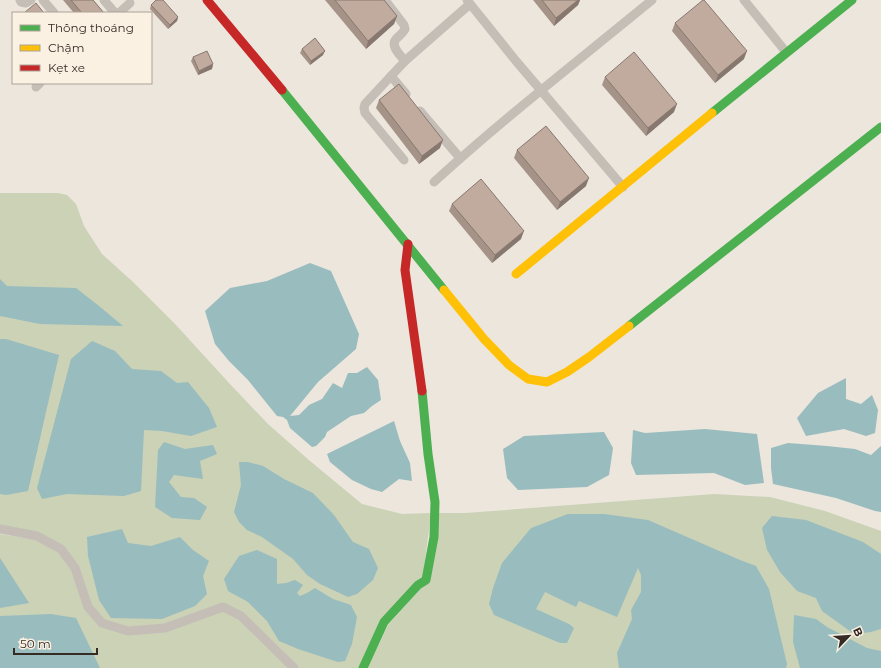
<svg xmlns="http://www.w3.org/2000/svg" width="881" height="668" font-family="Montserrat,sans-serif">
	<rect width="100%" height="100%" fill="#ece6dd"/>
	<!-- green -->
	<g fill="#cbd2b6">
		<polygon points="0,193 58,193 67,195 76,204 84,226 102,254 133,282 176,325 229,383 268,424 310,461 362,504 402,514 431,513 423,577 416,581 359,668 299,668 281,649 224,603 165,624 129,627 105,620 91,605 64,546 0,526"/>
		<polygon points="714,494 770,497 825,511 881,531 881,668 368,668 388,625 421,588 439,513 466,513"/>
		<polygon points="0,534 36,540 58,552 72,569 85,610 128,635 223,611 238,619 288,668 0,668"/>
	</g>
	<!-- water -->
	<g fill="#99bcbe">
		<polygon points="310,263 331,271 359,334 356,349 318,382 290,416 299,415 309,405 322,399 333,383 342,388 348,373 357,373 367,367 378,380 381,400 372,406 364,413 351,416 327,432 325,437 316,446 312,447 290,428 287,420 283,417 277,416 248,380 229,361 215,344 205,311 230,288 267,281"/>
		<polygon points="0,279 7,286 76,288 99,306 123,326 40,324 0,316"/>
		<polygon points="0,339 6,339 59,355 28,491 6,495 0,494"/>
		<polygon points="92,341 115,351 132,369 161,371 177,383 188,382 209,408 217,427 191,436 162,431 144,430 141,491 124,496 67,494 42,499 37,488 71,359"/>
		<polygon points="846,378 846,399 861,404 872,395 878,410 875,433 866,436 844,429 806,436 797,418 818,393"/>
		<polygon points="394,421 400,441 410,463 412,481 399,479 382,492 371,489 352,480 330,462 327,454"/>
		<polygon points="705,429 757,434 764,483 745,485 714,473 636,475 631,463 633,430 645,433"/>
		<polygon points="604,432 613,448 609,475 587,487 518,490 507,478 503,449 524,436"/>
		<polygon points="164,442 185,449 213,445 217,454 200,461 203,479 174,475 169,482 181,497 194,498 207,507 200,520 172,518 155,507 158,450"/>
		<polygon points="788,443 827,446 855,449 871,455 881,446 881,512 875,511 836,498 773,484 771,468 771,448"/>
		<polygon points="239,462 248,462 263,466 284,479 313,493 334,515 353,542 369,549 378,568 373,580 357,594 348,597 320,584 307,575 293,559 262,537 247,530 239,522 234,512 241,485"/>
		<polygon points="568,514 604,514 648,520 740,560 756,566 769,589 787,664 786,668 619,668 617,653 632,619 631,610 641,592 641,575 638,568 617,617 579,601 576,607 545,592 536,609 569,624 574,628 567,643 560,643 494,615 489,604 493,588 502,563 531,528"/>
		<polygon points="772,516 806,520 863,542 881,554 881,629 871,632 854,634 822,611 816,598 797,591 780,572 767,550 762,528"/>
		<polygon points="122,529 128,543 151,546 180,537 193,550 209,561 203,576 207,594 195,606 162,619 111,618 99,600 88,556 87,537"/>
		<polygon points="257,550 277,559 277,584 286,583 295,580 303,585 297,593 300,596 307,593 315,588 333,599 351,605 357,617 352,644 345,661 338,662 298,649 279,641 267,621 248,602 228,591 224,579 239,556"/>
		<polygon points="0,558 29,603 0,608"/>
		<polygon points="51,614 76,618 100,668 0,668 0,616"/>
		<polygon points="794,615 816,619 827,627 867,648 881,651 881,668 800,668 793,642"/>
	</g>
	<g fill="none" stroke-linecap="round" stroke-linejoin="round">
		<!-- street -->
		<g stroke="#c4beb7" stroke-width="9">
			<polyline points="20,0 21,2 26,3 31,0"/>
			<polyline points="43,0 54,13"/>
			<polyline points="104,0 115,13"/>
			<path d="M385,0L404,25L405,29C403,33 400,35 396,39C390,46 400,55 405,61"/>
			<polyline points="467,0 516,61 623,187"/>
			<polyline points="744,0 786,52"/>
			<polyline points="119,13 130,3"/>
			<polyline points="391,76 365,104 364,108 365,113 404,160"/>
			<polyline points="36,87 40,83"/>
			<polyline points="406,94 391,76 406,60 470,4"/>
			<polyline points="420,111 460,158"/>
			<path d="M434,182C504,118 579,60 652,0"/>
			<polyline points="0,529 37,536 61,549 75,568 88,607 102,623 128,631 165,628 223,607 241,616 294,668"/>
		</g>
		<!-- fast -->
		<g stroke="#4caf50" stroke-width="9">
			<polyline points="282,90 444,290"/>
			<polyline points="712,113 852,0"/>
			<polyline points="629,326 881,127"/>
			<polyline points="363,668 384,622 418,585 426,580 434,537 435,502 428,454 422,391"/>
		</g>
		<!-- slow -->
		<g stroke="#ffc107" stroke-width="9">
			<polyline points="516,274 712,113"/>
			<polyline points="444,290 484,339 509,365 528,379 547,382 567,372 589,357 629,326"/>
		</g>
		<!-- jam -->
		<g stroke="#c62828" stroke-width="9">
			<polyline points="207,0 282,90"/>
			<polyline points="408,244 405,270 422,391"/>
		</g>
	</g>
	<!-- wall -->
	<g fill="#a69388">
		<polygon points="63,0 93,0 104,13 74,13"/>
		<polygon points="325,0 384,0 397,16 394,24 366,49"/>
		<polygon points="533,0 580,0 578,5 554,26"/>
		<polygon points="151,5 178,17 177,21 168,29 150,9"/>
		<polygon points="675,23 744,59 715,83 672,31"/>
		<polygon points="302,49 323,55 310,65 300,53"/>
		<polygon points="193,57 213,64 212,69 198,75 191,61"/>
		<polygon points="605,77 674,112 646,136 602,85"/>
		<polygon points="379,100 440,148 419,164 376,108"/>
		<polygon points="517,150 586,186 557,210 514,158"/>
		<polygon points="452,204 521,239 492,263 449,211"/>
	</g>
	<!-- shaded-wall -->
	<g fill="#87786f">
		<polygon points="578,0 580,0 578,5 554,26 556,18"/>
		<polygon points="397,16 394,24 366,49 368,41"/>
		<polygon points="178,17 177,21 168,29 170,25"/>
		<polygon points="325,51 323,55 310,65 311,61"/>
		<polygon points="747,51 744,59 715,83 718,75"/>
		<polygon points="213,64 212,69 198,75 199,71"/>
		<polygon points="677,104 674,112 646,136 648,128"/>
		<polygon points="443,140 440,148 419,164 422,156"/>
		<polygon points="589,178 586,186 557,210 560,202"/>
		<polygon points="524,231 521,239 492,263 495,255"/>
	</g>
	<!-- building -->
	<g fill="#c1ab9e" stroke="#87786f">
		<polygon points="71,0 93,0 104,13 82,13"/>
		<polygon points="156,0 163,0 178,17 170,25 151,5"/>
		<polygon points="335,0 384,0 397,16 368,41"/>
		<polygon points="542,0 578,0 556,18"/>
		<polygon points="703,0 704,0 747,51 718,75 675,23"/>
		<polygon points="36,3 44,13 24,13"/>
		<polygon points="315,38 325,51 311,61 302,49"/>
		<polygon points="207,51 213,64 199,71 193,57"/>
		<polygon points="634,52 677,104 648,128 605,77"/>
		<polygon points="399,84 443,140 422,156 379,100"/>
		<polygon points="546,126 589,178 560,202 517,150"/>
		<polygon points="481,179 524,231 495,255 452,204"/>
	</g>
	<!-- legend -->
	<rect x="12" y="12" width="140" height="72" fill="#faf1e3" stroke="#aba297"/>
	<rect x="20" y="25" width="20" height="6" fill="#4caf50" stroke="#aba297"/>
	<text x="48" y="32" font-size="12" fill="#352b25">Thông thoáng</text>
	<rect x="20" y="45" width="20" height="6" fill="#ffc107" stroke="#aba297"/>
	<text x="48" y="52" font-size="12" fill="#352b25">Chậm</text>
	<rect x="20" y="65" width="20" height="6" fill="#c62828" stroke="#aba297"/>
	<text x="48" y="72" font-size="12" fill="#352b25">Kẹt xe</text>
	<!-- north arrow -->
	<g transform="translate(849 636) rotate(65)" stroke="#faf1e3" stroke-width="3" paint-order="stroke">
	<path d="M0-3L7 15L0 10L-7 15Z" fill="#352b25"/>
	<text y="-6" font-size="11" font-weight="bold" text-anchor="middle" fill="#352b25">B</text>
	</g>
	<!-- scale -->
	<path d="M14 648v6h83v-6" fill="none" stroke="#352b25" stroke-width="2"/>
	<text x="20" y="648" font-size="12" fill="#352b25" stroke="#faf1e3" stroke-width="3" paint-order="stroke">50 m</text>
</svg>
